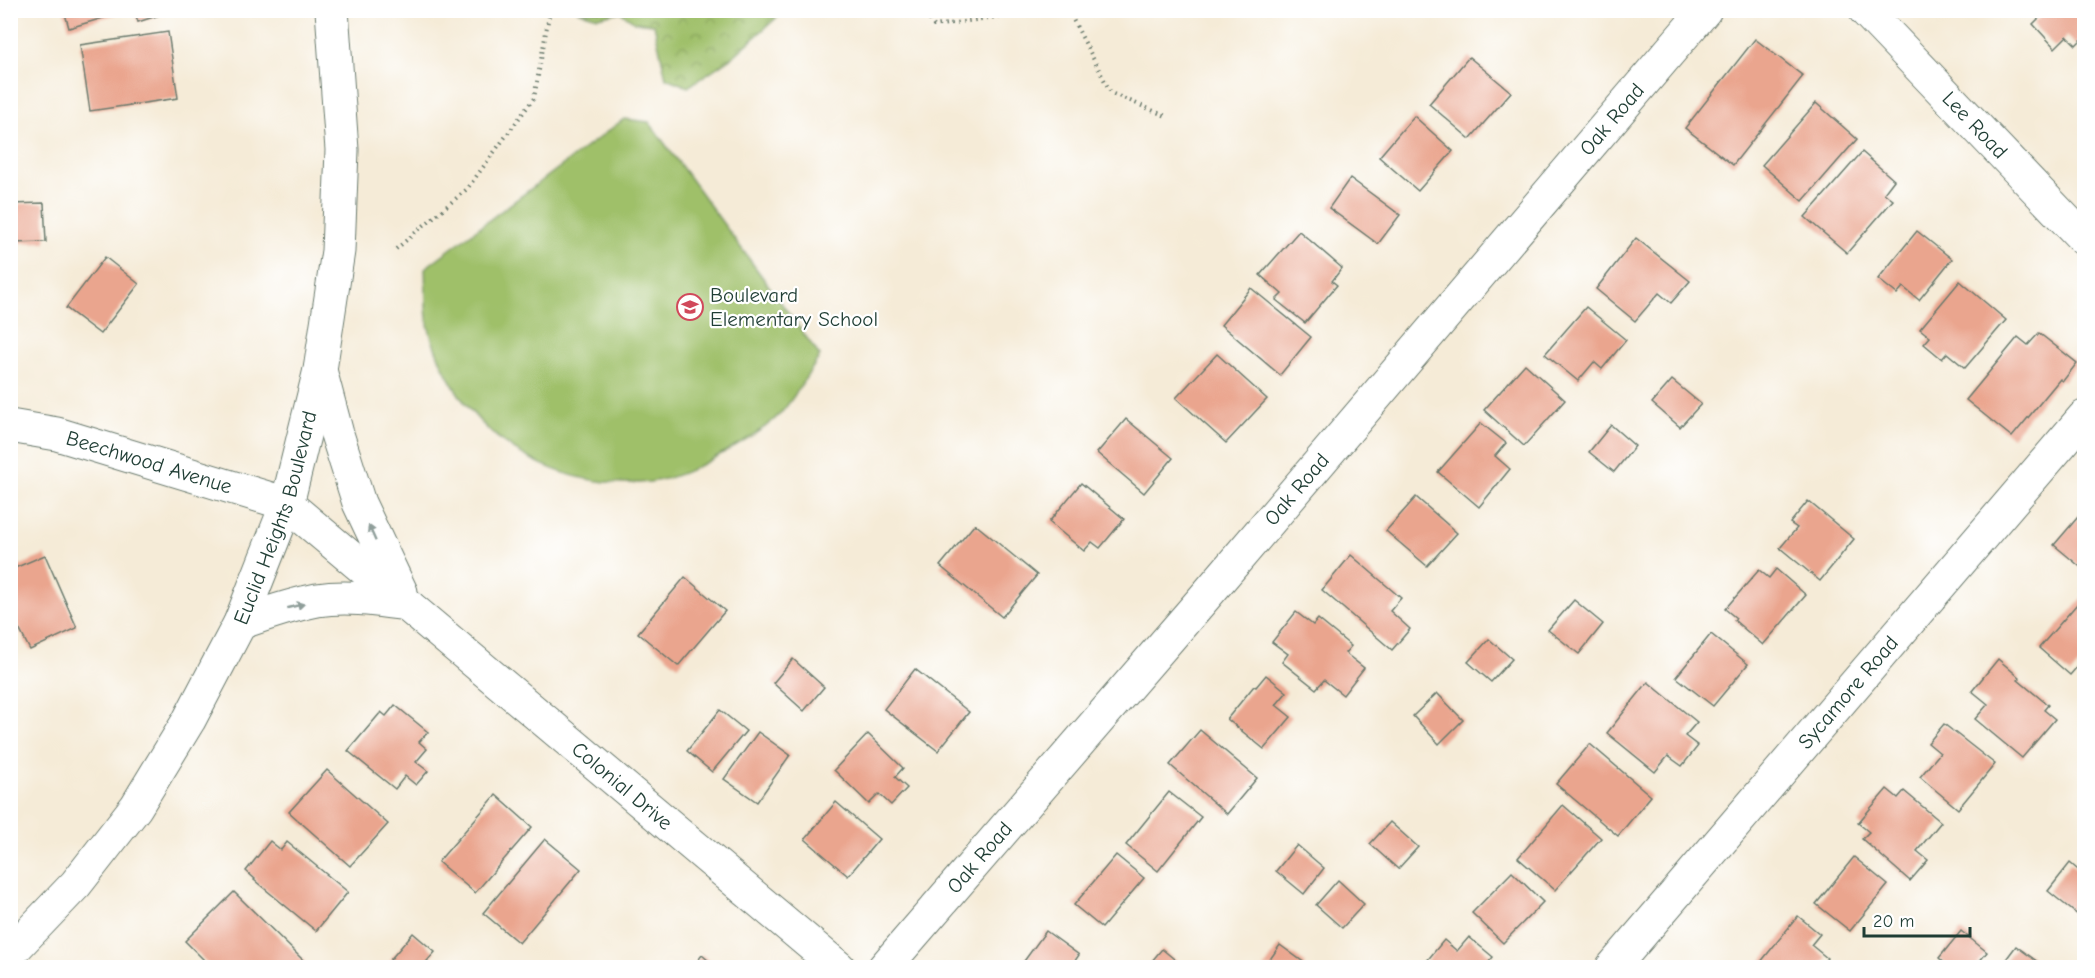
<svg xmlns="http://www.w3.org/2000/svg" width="2095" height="978" font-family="'Comic Neue',sans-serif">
	<defs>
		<pattern id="park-crowns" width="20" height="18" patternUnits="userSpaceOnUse" patternTransform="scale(1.5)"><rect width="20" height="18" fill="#9fc069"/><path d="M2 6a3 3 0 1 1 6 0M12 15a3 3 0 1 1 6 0" fill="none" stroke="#819d57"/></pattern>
	</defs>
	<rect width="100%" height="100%" fill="#fff"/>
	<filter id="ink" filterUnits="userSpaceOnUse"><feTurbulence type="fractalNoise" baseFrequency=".0167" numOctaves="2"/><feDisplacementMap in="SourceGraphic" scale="12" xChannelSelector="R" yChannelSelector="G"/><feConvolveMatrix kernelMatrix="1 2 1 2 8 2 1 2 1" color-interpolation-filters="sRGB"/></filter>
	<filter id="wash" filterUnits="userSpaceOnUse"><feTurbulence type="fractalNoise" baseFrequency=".008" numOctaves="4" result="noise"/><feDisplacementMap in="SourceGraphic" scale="24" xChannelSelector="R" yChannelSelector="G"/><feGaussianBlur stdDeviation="1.35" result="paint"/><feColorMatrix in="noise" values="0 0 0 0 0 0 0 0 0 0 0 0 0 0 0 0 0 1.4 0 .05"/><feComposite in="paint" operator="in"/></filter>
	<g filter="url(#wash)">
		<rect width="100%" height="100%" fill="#f5ebd7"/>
		<!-- park -->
		<polygon fill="url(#park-crowns)" stroke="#5f7e4e" stroke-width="1.5" points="577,11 784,11 735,55 688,87 666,78 654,24 635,22 620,12 598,17"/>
		<!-- garden -->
		<path fill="#9fc069" stroke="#5f7e4e" stroke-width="1.5" d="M624,119L649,122L820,356C807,375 796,396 781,413C769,426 749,438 733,447C708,462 680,478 650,482C576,490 498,456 458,393C445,374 430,341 427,318C425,302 426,284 425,268Z"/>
		<g id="blocks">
			<!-- building -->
			<g fill="#eaa58e">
				<polygon points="64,10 127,10 127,11 69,28"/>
				<polygon points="134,10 169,10 169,12 138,22"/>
				<polygon points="2044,10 2084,10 2084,37 2076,45 2067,36 2055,48 2033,24 2045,12"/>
				<polygon points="168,32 178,98 90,111 80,45"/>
				<polygon points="1755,39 1803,76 1733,165 1685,128"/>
				<polygon points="1469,57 1511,92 1470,139 1429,104"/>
				<polygon points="1816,103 1857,139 1803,201 1762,165"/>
				<polygon points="1414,116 1453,151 1418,191 1379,157"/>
				<polygon points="1862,152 1894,180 1884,193 1893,200 1847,253 1805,217"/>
				<polygon points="1350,178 1400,215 1378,244 1329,208"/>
				<polygon points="44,203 46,242 10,243 10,204"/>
				<polygon points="1299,231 1342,268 1332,281 1337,285 1305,323 1276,300 1282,294 1260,275"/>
				<polygon points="1917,231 1952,259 1919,300 1903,287 1897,294 1878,279"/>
				<polygon points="1636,238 1690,281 1671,303 1659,293 1635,321 1596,289"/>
				<polygon points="105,257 139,284 100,334 66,308"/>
				<polygon points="1960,281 2006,320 1965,368 1947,353 1942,359 1924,344 1930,337 1920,329"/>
				<polygon points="1251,288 1311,337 1280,375 1221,325"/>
				<polygon points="1586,307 1626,340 1602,369 1594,362 1578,381 1545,354"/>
				<polygon points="2039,333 2077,363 2063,381 2060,379 2012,437 1966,400 2018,337 2028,345"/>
				<polygon points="1217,354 1267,399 1226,443 1176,398"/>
				<polygon points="1525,364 1565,400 1524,446 1484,410"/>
				<polygon points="1672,380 1701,404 1680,427 1652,403"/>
				<polygon points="1126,419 1173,458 1144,493 1097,453"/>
				<polygon points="1481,423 1506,443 1495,456 1510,469 1479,507 1438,472"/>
				<polygon points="1611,425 1635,446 1614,472 1589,452"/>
				<polygon points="1081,483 1124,519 1100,548 1092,542 1084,551 1049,522"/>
				<polygon points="1416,497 1457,533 1427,566 1386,531"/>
				<polygon points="1808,501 1854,539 1820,581 1780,548 1797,528 1790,523"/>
				<polygon points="2084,510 2084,570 2054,545"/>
				<polygon points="975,524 1037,575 1002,617 940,566"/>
				<polygon points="45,555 77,628 30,650 13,617 10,618 10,570"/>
				<polygon points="1351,555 1401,598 1390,611 1410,629 1392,650 1322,590"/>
				<polygon points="1776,569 1806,595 1763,645 1734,620 1736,618 1725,609 1759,570 1769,578"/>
				<polygon points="685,577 725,611 678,666 638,633"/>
				<polygon points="2084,596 2084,659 2070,675 2039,648"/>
				<polygon points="1574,600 1603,624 1579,654 1548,630"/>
				<polygon points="1296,612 1313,625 1318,619 1351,646 1345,653 1364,668 1343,695 1324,680 1316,689 1282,662 1288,654 1272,642"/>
				<polygon points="1711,634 1748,664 1713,706 1676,677"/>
				<polygon points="1489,639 1512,659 1491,682 1468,662"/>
				<polygon points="793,659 824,687 804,711 773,683"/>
				<polygon points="1998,659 2020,678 2018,680 2048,705 2044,710 2055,719 2022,758 1975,719 1988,704 1972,691"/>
				<polygon points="915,669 969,712 938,751 884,709"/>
				<polygon points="1266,675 1287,692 1276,705 1291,717 1264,749 1227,719 1254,686 1256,687"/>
				<polygon points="1648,682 1697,722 1685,736 1698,746 1682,766 1668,756 1655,772 1607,733"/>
				<polygon points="1437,693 1463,720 1439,744 1413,716"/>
				<polygon points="395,705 428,732 419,742 427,749 416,762 428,771 416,785 405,776 395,789 348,751 381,712 386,716"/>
				<polygon points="720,710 746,731 712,772 687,751"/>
				<polygon points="1944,724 1995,764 1958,809 1920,777 1940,753 1928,743"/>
				<polygon points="1200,730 1257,778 1227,814 1170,765"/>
				<polygon points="758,732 790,755 757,802 724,779"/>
				<polygon points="868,734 903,768 895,777 907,788 891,805 879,794 869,804 834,770"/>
				<polygon points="1590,744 1651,796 1618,836 1556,784"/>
				<polygon points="327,770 388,824 350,866 289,812"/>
				<polygon points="1887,789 1898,798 1904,791 1941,822 1917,851 1928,860 1910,881 1862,839 1869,832 1858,823"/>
				<polygon points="1169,792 1201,817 1158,871 1126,845"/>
				<polygon points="496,795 532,827 475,893 438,862"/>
				<polygon points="836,802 879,839 848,876 805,839"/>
				<polygon points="1563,805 1601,838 1555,890 1518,858"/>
				<polygon points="1390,822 1418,847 1398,869 1370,844"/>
				<polygon points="545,839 581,869 519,943 483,913"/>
				<polygon points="270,841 281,850 287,842 348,892 316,931 254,880 255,879 246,871"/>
				<polygon points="1297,845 1324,868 1304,894 1276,871"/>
				<polygon points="1116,855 1144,878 1102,928 1074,905"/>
				<polygon points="1854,857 1888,885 1850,931 1816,904"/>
				<polygon points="2070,863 2084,875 2084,920 2048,891"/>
				<polygon points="1512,872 1543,902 1503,943 1472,913"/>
				<polygon points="1338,880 1364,904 1342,928 1316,905"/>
				<polygon points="234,892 305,962 299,968 212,968 185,941"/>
				<polygon points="1798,916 1820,934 1811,945 1827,958 1819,968 1766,968 1760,963"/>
				<polygon points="1046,931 1079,955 1070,968 1019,968"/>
				<polygon points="1961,931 1987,952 1974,968 1950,968 1939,958"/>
				<polygon points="413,933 435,952 421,968 399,968 390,960"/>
				<polygon points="1469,937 1493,957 1484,968 1421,968 1444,940 1457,951"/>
				<polygon points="1280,945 1306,964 1303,968 1264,968"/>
				<polygon points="2016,946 2042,965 2040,968 2010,968 2004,962"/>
				<polygon points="1162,949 1185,968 1146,968"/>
				<polygon points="702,955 717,968 692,968"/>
			</g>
		</g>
	</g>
	<g filter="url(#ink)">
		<use href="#blocks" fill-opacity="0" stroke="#6a7a6d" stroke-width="1.5"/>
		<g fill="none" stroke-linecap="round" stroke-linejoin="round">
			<defs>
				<g id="minor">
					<polyline points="320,370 337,434 359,503 401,592"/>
					<path id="s1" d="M10,426L57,434L287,504L839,968"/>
					<path d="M240,623C265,614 291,605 317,600C347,595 378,600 407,604"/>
					<path id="s2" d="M884,968L1204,598L1705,10"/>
					<path id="s3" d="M1612,968L2084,417"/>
				</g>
				<g id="tertiary">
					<path id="s4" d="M10,953L76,884L136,807L189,720L240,623L287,504L320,370L338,251L342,150L332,10"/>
				</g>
				<g id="secondary">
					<path id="s5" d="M1865,10L2084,239"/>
				</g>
			</defs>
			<!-- minor casing -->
			<use href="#minor" stroke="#6a7a6d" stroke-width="35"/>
			<!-- tertiary casing -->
			<use href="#tertiary" stroke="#6a7a6d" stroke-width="35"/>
			<!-- secondary casing -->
			<use href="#secondary" stroke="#6a7a6d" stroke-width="35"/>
			<!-- path -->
			<g stroke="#6a7a6d" stroke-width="4" stroke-dasharray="1.5 4.5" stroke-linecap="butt">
				<polyline points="923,10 934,26 1045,10"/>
				<polyline points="1068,10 1111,93 1166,116"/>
				<polyline points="396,249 467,189 534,98 550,10"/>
			</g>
			<!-- minor -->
			<use href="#minor" stroke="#fff" stroke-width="33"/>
			<!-- tertiary -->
			<use href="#tertiary" stroke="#fff" stroke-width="33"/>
			<!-- secondary -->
			<use href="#secondary" stroke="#fff" stroke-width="33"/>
		</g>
		<!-- one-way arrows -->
		<defs><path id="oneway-solid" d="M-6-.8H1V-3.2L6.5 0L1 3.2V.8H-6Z" transform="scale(1.5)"/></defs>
		<g fill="#8f9e9a">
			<use href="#oneway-solid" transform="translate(372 533) rotate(-114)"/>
			<use href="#oneway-solid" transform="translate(296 606) rotate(-14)"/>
		</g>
	</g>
	<!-- icons -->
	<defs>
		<symbol id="school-ring" viewBox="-11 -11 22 22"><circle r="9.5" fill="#fff" stroke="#d1495b" stroke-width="1.5"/><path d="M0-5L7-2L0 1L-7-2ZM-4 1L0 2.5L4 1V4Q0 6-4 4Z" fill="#d1495b"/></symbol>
	</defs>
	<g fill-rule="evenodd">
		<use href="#school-ring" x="675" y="292" width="30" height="30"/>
	</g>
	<g text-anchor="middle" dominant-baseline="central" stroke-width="4.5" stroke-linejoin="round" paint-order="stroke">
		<!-- street labels -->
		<g font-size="21" fill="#1f3d34" stroke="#fff">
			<text stroke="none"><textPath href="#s2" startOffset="1118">Oak Road</textPath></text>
			<text stroke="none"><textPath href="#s5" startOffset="159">Lee Road</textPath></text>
			<text stroke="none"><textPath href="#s1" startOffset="144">Beechwood Avenue</textPath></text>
			<text stroke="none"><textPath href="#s2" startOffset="632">Oak Road</textPath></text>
			<text stroke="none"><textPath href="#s4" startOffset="516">Euclid Heights Boulevard</textPath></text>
			<text stroke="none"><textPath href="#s3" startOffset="363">Sycamore Road</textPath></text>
			<text stroke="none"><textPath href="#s1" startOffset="726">Colonial Drive</textPath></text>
			<text stroke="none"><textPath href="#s2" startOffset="146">Oak Road</textPath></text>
		</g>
		<!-- poi labels -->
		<g font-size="21" fill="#1f3d34" stroke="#fff" text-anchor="start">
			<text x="710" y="295">Boulevard<tspan x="710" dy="24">Elementary School</tspan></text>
		</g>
	</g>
	<!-- margin -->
	<rect width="2095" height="978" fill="none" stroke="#fff" stroke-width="36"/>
	<!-- scale -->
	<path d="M1864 927v9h106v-9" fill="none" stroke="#1f3d34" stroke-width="3"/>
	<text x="1873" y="927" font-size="18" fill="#1f3d34" stroke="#ffffff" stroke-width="4.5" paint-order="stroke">20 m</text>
</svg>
